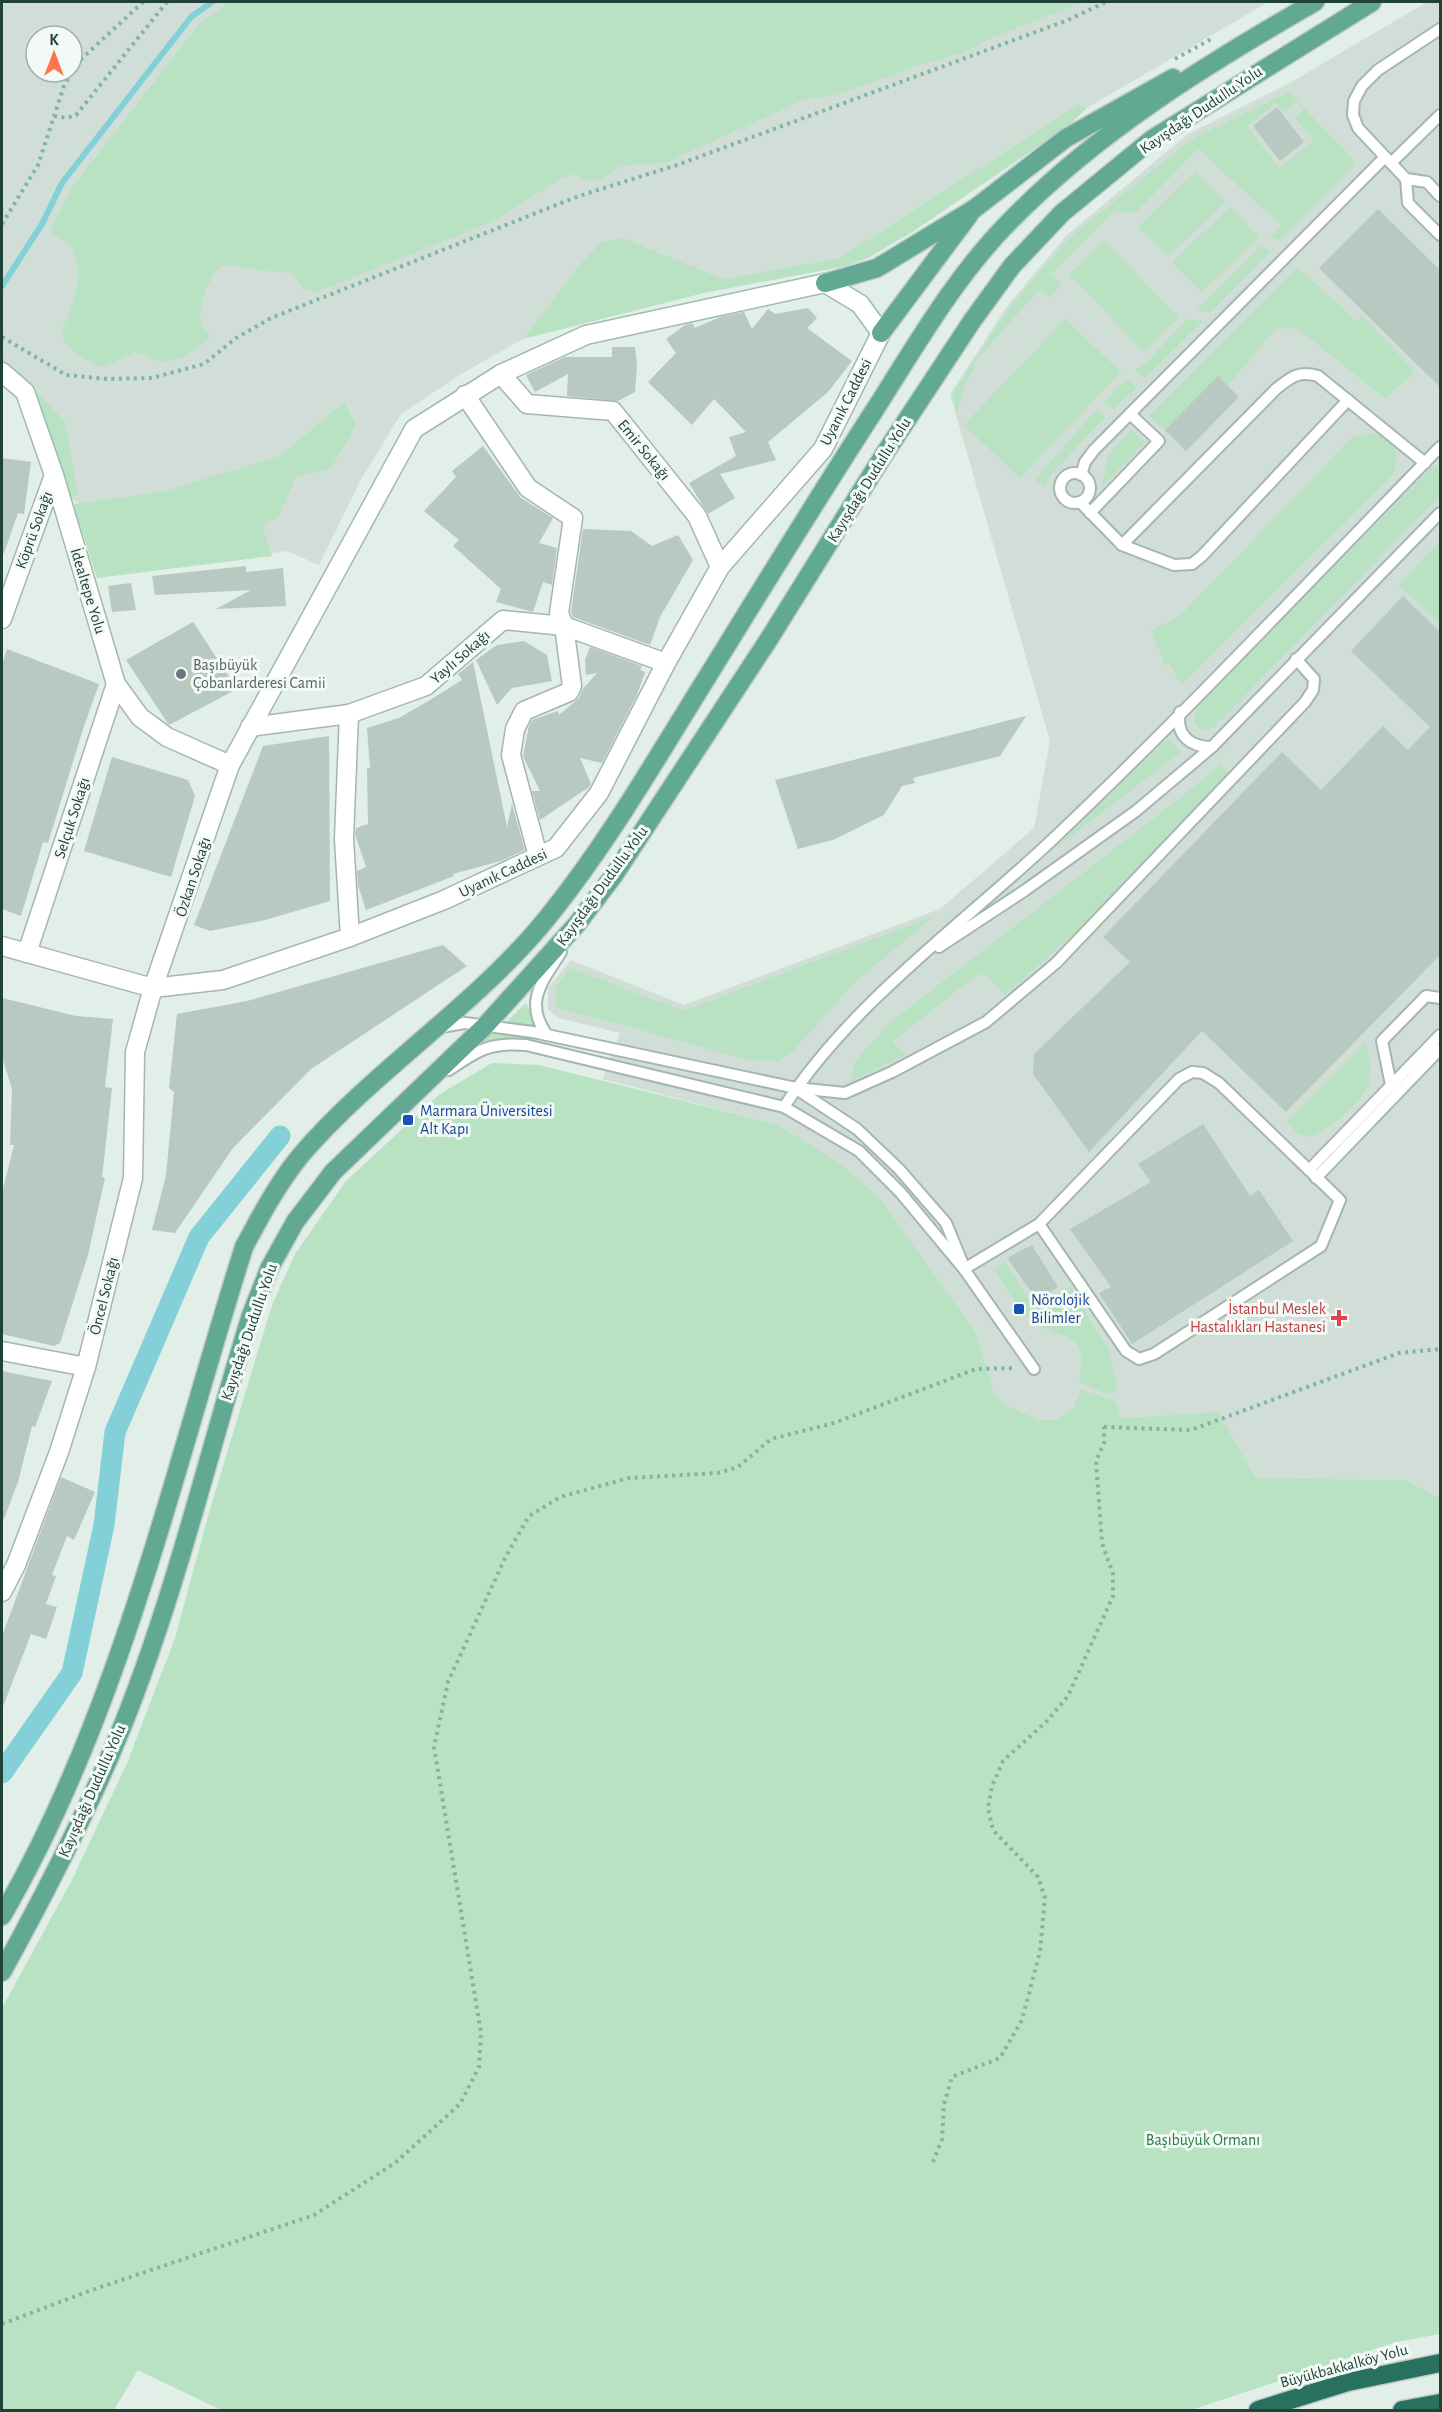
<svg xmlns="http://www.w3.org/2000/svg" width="1442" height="2412" font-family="'Alegreya Sans',sans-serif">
	<rect width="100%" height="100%" fill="#e2eee8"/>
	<!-- built -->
	<g fill="#d0ded7" fill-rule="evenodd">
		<path d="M2,2H1268L1087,108L1079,104L839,258L724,279L623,238L601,242L580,264L523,339L463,373L401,414L360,481L319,565L287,551L97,575L81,505L65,494L42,398L2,356ZM36,36H72V72H36Z"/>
		<polygon points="1427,2 1440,2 1440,1497 1405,1480 1256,1478 1218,1412 1120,1418 1081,1389 1072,1410 1057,1420 1039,1420 1003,1403 993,1390 976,1333 775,1124 603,1079 620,1033 559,1018 548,1009 548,988 571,960 684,1005 940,909 1034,828 1050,741 950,394 1008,305 1067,235 1188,134 1288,84"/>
	</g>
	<!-- green -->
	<g fill="#b8e2c2" fill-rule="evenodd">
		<path d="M229,2H1083L993,37L961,53L919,65L837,95L805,99L667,162L622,166L602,179L585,181L576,174L562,178L493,221L317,292L304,290L293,272C269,274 245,265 220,266C210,278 197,304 201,321C202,326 208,332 210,337C198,350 177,364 158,361C151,359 143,354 135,352L104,367C85,360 67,353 61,333C73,303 87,277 71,245L50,231L71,189L199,24Z"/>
		<path d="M1289,92L1356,163L1279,240L1270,238L1281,225L1198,149L1135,213L1115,210L1051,274L1061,285L1050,297L1039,290L974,363L976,365L968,378L957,412L952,394L1010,307L1070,237L1192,139ZM1297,102L1303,110L1295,117L1314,141L1279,168L1247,126L1276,103L1284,113Z"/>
		<polygon points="1079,104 1087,108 1069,125 914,231 868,258 846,266 704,293 523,339 580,264 601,242 623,238 724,279 839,258"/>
		<polygon points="1195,172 1225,202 1168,257 1138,227"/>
		<polygon points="1230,207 1259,237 1202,292 1172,262"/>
		<polygon points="1104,241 1179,317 1144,351 1069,275"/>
		<polygon points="1260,246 1270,251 1211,312 1196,311"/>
		<polygon points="1298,267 1357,322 1362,315 1415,372 1385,398 1296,328 1275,329 1228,386 1218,377 1165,430 1149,416"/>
		<polygon points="1065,319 1121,372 1020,478 964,425"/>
		<polygon points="1187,319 1203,321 1145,379 1135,370 1148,361"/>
		<polygon points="2,356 65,422 78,496 65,494 2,365"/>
		<polygon points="1126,379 1137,388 1114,409 1104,402"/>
		<polygon points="344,402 356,425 331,468 296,477 278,518 262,525 272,556 97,578 73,504 162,492 280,456"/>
		<polygon points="1097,409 1105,418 1053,472 1044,487 1035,479"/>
		<polygon points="1131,430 1145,442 1101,488 1108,456"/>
		<polygon points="1372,433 1384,436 1395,446 1397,460 1393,475 1181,685 1169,663 1165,665 1151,631 1180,616 1352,438"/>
		<polygon points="1440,465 1440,496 1214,727 1208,731 1199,729 1194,720 1197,708 1432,467"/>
		<polygon points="1440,541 1440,624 1399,585"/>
		<polygon points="1169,739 1181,752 1053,850 1168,739"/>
		<polygon points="1220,764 1228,772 1088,922 1005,994 981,972 892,1042 905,1055 851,1081 855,1062 887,1025 1199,783"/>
		<polygon points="934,916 857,980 794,1050 778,1061 749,1060 556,1007 555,988 570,968 684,1011"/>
		<polygon points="526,1003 539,1029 505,1023"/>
		<polygon points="494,1030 543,1041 515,1038 483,1041"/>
		<path d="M1366,1042C1369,1055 1374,1077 1367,1088C1359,1103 1324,1135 1307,1137L1296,1132L1287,1121Z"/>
		<polygon points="492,1063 539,1065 776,1124 841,1164 881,1200 976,1333 993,1390 1003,1403 1039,1420 1057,1420 1072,1410 1081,1389 1116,1402 1121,1418 1218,1412 1256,1478 1405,1480 1440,1497 1440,2334 1396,2342 1191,2410 221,2410 138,2370 114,2410 2,2410 2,2008 72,1880 127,1763 175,1638 210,1509 272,1305 295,1254 346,1181 440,1094"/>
		<path d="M1004,1261L1035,1309L1070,1286L1108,1349L1117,1385L1116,1393H1105L1079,1382C1089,1329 1065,1343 1034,1321C1017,1309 1005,1287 995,1269Z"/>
	</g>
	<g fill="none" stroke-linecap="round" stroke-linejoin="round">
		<!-- stream -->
		<polyline stroke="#84d0d9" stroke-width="6" points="2,286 42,224 62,183 191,17 212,2"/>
		<!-- canal -->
		<polyline stroke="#84d0d9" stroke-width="21" points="2,1773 72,1673 104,1525 115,1432 199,1237 280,1136"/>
	</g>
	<!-- building -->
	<g fill="#b7c9c1">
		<polygon points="1277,107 1304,142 1280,161 1253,126"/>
		<polygon points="1378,209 1440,270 1440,387 1319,268"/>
		<polygon points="808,308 817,318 807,328 852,361 828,392 768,442 776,460 720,474 735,498 708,514 689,483 736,456 729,437 746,432 714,399 692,425 648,382 676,353 666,339 685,325 692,323 695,328 720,317 744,312 752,329 768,309 775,314"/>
		<polygon points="612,347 635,347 637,365 635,392 618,401 567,396 568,374 535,392 526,375 565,357 612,357"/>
		<polygon points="1218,376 1239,397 1186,451 1165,430"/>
		<polygon points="483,446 521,498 553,518 539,543 557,548 552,585 543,582 533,612 496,602 501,589 453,546 459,540 424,511 456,477 452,471"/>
		<polygon points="2,458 31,462 24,514 18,513 4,553 2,553"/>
		<polygon points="583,529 631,531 652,546 678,535 693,560 660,617 650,645 573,617 571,612"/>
		<polygon points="246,566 246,572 283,568 286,606 216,609 251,590 155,595 152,576"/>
		<polygon points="131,583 136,610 112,612 108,586"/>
		<polygon points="1403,596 1440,632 1440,955 1286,1112 1202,1031 1089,1152 1033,1074 1034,1054 1130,962 1103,937 1282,752 1321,790 1383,726 1408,750 1430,727 1351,651"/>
		<polygon points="193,622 237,689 169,725 126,660"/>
		<polygon points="524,641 547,655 552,681 512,688 497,705 476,660 497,645"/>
		<polygon points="590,647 642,666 640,670 645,672 637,695 602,763 580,758 591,784 589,787 540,820 532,791 540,791 523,756 529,726 532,720 558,711 559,715 579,698 583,689 597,673 586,675 585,660"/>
		<polygon points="7,649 99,684 83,729 48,843 43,842 21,916 2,909 2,665"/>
		<polygon points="473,662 507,827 512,804 525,850 501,861 453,874 454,876 366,910 358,885 357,871 366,867 355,834 356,828 368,824 367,769 370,768 367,728 399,718 430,700 462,680 458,674"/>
		<polygon points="1026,716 1000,756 913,778 915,783 902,786 884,815 833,840 798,849 775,780"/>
		<polygon points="329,736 330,901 265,920 210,931 194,925 263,746"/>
		<polygon points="112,757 188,780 195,796 171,877 84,851"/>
		<polygon points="443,945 467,966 311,1069 233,1148 175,1233 152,1230 166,1175 174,1092 169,1088 177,1014 247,1001"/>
		<polygon points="2,998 76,1016 113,1019 105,1087 112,1088 102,1177 105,1178 88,1255 60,1343 54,1346 2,1334 2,1193 14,1145 10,1145 12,1089 2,1057"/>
		<polygon points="1203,1124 1250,1196 1259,1190 1293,1241 1132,1344 1099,1293 1111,1287 1070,1229 1151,1182 1138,1164"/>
		<polygon points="1032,1245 1058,1287 1037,1300 1007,1258"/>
		<polygon points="2,1371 52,1381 35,1427 32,1426 18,1482 4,1519 2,1519"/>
		<polygon points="61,1477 95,1492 74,1540 67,1536 52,1575 56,1576 46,1604 57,1607 46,1639 31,1634 2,1709 2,1636"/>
	</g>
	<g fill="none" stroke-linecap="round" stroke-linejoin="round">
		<defs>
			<g id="lane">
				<polyline points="1440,29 1378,70 1362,86 1354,101 1353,115 1358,128 1406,179 1427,182 1440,196"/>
				<polyline points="1391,163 1440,115"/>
				<polyline points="1406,179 1408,203 1440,235"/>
				<circle cx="1075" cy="488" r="15"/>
				<polyline points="1081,475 1085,462 1094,450 1385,157"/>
				<polyline points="1080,502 1122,545 1174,565 1192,564 1202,556 1348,400"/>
				<polyline points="1090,513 1159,441 1130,414"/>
				<path d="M1122,545L1276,389C1291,377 1299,370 1318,376L1425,463"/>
				<path d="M1180,712C1175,735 1190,747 1212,747"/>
				<polyline points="939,947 1024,891 1136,811 1212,747 1440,513"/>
				<polyline points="441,1027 465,1023 533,1032 796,1088 845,1093 892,1072 986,1022 1056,963 1305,702 1313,690 1314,679 1296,659"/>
				<path d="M547,1035C523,1002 543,981 561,952"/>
				<path d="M449,1070C478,1050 490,1042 526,1045L784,1107L859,1151L900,1192L964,1269L1034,1369"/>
				<polyline points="1395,1087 1391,1085 1382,1041 1426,996 1440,998"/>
				<polyline points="798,1090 857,1129 899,1169 946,1223 962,1262"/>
				<path d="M784,1107C851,1003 963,924 1052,840C1186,713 1312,578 1440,447"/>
				<polyline points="1309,1170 1440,1035"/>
				<polyline points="1316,1178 1440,1049"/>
				<polyline points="964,1269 1039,1224 1179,1079 1192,1072 1203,1073 1219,1083 1340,1200 1321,1246 1154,1354 1139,1359 1126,1351 1039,1224"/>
			</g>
			<g id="street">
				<polyline points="501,374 527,404 613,411 697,516 720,567"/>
				<polyline points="465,395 528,488 573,518 559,613 564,626 572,686 569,692 524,711 515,729 511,755 538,856"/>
				<polyline points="2,619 54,475"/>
				<polyline points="349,714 344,839 350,937"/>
				<polyline points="250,727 349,714 426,686 503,620 564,626 666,663"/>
				<polyline points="2,946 153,988 223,980 350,937 444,900 556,848 599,793 666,663 720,567 823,449 881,333"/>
				<polyline points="27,953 116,684"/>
				<polyline points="2,1351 86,1367"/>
				<polyline points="2,1592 16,1565 59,1452 86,1367 133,1178 135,1052 153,988 230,765"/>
			</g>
			<polyline id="secondary" points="2,372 25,392 54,475 116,684 140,717 167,737 230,765 414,429 501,374 586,335 825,283 860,304 881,333"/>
			<g id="primary">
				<polyline points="825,283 877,268 974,209 1066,138 1173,78"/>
				<polyline points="881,333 969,215"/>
				<path d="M2,1916C121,1711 173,1471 244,1247C261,1215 278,1183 301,1155C375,1069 477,1005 548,917C606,845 652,766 701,687C758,595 815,502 874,411C915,347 956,275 1010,221C1098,131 1207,64 1315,2"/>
				<path d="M2,1972C45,1894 86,1815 120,1732C175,1597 208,1454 251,1315L270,1267L295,1222L333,1172L485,1026L577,924L614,875L769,639L885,453L972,321L1012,266L1062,213L1151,140L1372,2"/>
			</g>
			<g id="highway">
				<polyline points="1258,2410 1348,2382 1440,2363"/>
				<polyline points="1402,2410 1440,2403"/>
			</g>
		</defs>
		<!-- lane casing -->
		<use href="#lane" stroke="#a4b7af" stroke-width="14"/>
		<!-- street casing -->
		<use href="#street" stroke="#a4b7af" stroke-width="21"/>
		<!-- secondary casing -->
		<use href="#secondary" stroke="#9fbbb0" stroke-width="21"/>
		<!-- primary casing -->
		<use href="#primary" stroke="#c1cac7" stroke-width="21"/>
		<!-- highway casing -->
		<use href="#highway" stroke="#c1cac7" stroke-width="21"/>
		<!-- path -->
		<g stroke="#7fb5a2" stroke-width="4" stroke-dasharray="3 4.5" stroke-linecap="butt">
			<polyline points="1175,59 1213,38"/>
			<polyline points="72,72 76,64 143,2"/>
			<polyline points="54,116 67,118 76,115 167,2"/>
			<polyline points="2,224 38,165 64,86 72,72"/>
			<polyline points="2,337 66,375 108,379 152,378 204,364 236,338 271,318 579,196 677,165 1068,20 1106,2"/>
			<polyline points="1104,1427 1191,1430 1399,1353 1440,1349"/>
			<polyline points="933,2162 942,2139 944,2104 952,2077 1000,2058 1022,2020 1040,1952 1045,1898 1038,1877 993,1830 988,1808 992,1786 1003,1761 1047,1721 1068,1696 1113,1596 1113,1574 1102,1543 1096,1461 1104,1443 1104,1427 1101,1424"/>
			<polyline points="2,2324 92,2290 314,2215 395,2163 460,2104 479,2067 481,2033 434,1747 448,1682 506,1556 529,1516 560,1497 629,1478 718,1473 738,1467 771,1439 834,1423 976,1369 1016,1368"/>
		</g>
		<!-- lane -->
		<use href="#lane" stroke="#fff" stroke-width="10"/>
		<!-- street -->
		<use href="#street" stroke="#fff" stroke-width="18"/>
		<!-- secondary -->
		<use href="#secondary" stroke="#fff" stroke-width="18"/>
		<!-- primary -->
		<use href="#primary" stroke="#61a993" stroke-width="18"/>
		<!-- highway -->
		<use href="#highway" stroke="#28715f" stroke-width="18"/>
	</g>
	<!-- markers -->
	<circle fill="#6b7280" stroke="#f3faf6" stroke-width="2" cx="181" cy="674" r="6"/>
	<g fill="#1a4fb4" stroke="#f3faf6" stroke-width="2">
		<rect x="402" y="1114" width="12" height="12" rx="3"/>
		<rect x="1013" y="1303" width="12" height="12" rx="3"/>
	</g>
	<path fill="#e0444e" stroke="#f3faf6" stroke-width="2" d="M1336 1309h6v6h6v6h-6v6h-6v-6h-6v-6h6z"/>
	<g text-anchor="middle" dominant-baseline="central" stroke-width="6" stroke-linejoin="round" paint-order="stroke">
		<!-- street labels -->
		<g font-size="16" fill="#204137" stroke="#f3faf6">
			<text transform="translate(1201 110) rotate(-34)">Kayışdağı Dudullu Yolu</text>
			<text transform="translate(846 402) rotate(-63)">Uyanık Caddesi</text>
			<text transform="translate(644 450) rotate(51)">Emir Sokağı</text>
			<text transform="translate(869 480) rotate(-58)">Kayışdağı Dudullu Yolu</text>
			<text transform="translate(34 530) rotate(-70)">Köprü Sokağı</text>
			<text transform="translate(88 591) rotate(73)">İdealtepe Yolu</text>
			<text transform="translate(460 657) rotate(-41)">Yaylı Sokağı</text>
			<text transform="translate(72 818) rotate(-72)">Selçuk Sokağı</text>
			<text transform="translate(503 873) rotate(-25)">Uyanık Caddesi</text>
			<text transform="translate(193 877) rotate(-72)">Özkan Sokağı</text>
			<text transform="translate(602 886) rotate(-54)">Kayışdağı Dudullu Yolu</text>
			<text transform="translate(104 1296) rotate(-76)">Öncel Sokağı</text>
			<text transform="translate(249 1332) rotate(-71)">Kayışdağı Dudullu Yolu</text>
			<text transform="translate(92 1791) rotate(-66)">Kayışdağı Dudullu Yolu</text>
			<text transform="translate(1344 2366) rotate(-15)">Büyükbakkalköy Yolu</text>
		</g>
		<!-- worship labels -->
		<g font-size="16" fill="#5b616d" stroke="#f3faf6" text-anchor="start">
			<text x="193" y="665">Başıbüyük<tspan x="193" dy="18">Çobanlarderesi Camii</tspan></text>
		</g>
		<!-- transit labels -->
		<g font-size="16" fill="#164399" stroke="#f3faf6" text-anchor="start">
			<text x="420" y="1111">Marmara Üniversitesi<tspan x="420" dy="18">Alt Kapı</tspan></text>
			<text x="1031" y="1300">Nörolojik<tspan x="1031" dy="18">Bilimler</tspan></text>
		</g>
		<!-- health labels -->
		<g font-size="16" fill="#be3a42" stroke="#f3faf6" text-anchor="end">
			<text x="1326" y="1309">İstanbul Meslek<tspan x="1326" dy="18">Hastalıkları Hastanesi</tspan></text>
		</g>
		<!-- park labels -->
		<g font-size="16" fill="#257d43" stroke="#f3faf6">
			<text x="1203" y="2140">Başıbüyük Ormanı</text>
		</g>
	</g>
	<!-- border -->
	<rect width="1442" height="2412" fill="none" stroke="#204137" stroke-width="6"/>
	<!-- north arrow -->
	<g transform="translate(54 54)"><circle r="28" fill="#f3faf6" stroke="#9fb0aa" stroke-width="1.5"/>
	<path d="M0-4.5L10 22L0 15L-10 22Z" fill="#ff734f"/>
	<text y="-9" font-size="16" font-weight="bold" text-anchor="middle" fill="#204137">K</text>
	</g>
</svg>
